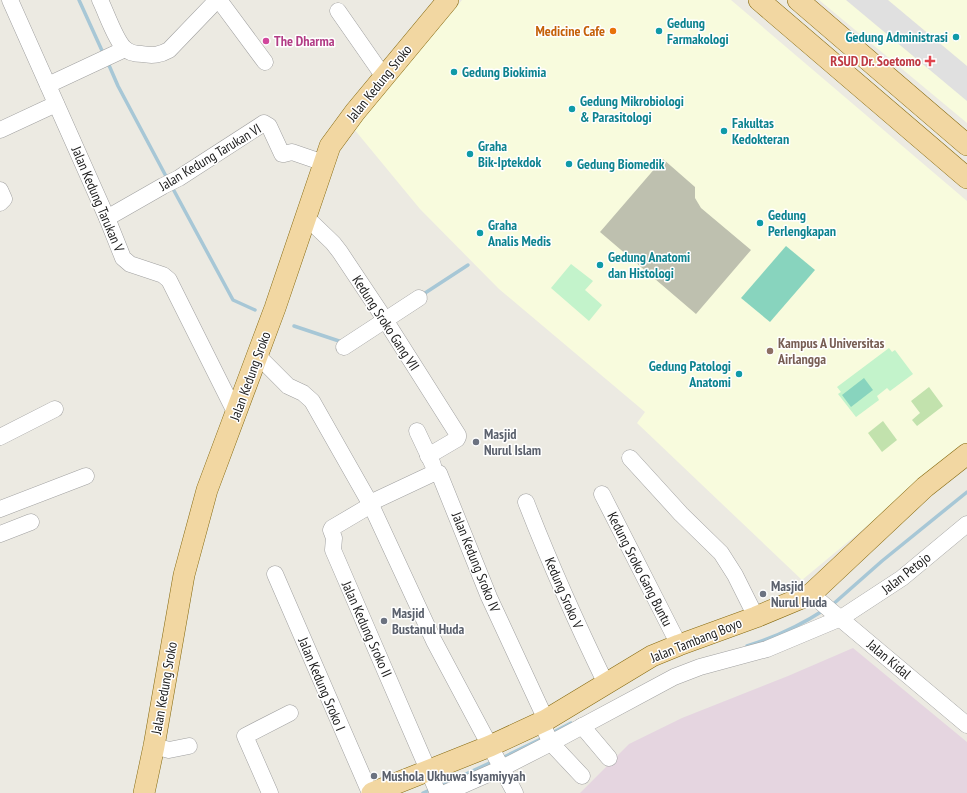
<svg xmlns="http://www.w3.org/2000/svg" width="967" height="793" font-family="'PT Sans Narrow',sans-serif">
	<rect width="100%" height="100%" fill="#eceae2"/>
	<!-- industrial -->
	<polygon fill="#e5d5e0" points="853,648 967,742 967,793 580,793 629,744 682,718 788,676"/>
	<!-- education -->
	<g fill="#f8fbdd">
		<polygon points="462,0 731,0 967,201 967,443 802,580 637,423 645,412 499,289 420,209 354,129"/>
		<polygon points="819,0 967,0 967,123"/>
	</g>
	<!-- construction -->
	<polygon fill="#bec0af" points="663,159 695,187 695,198 701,208 751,250 696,314 600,232"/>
	<!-- grass -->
	<g fill="#c2e2ad">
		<polygon points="929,387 943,406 917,426 912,420 920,413 911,401"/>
		<polygon points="883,421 897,440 882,452 868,433"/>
	</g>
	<!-- park -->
	<g fill="#c3f3cb">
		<polygon points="571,264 593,281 585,290 602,305 589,321 551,288"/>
		<polygon points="889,348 892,352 895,350 913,374 890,391 887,388 877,396 879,400 856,417 838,394 841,392 837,387"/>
	</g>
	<!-- pitch -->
	<g fill="#88d4be">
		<polygon points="786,246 815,270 770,322 741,298"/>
		<polygon points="864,378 873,390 851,407 842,395"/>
	</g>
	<!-- parking -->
	<polygon fill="#e0e0e0" points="846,0 888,0 967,66 967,101"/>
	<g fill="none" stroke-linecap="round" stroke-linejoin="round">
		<!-- stream -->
		<g stroke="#a7c7d6" stroke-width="3.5">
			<polyline points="79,0 104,55"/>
			<polyline points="108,63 118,86 168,180"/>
			<polyline points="172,187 233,300 255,310"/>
			<polyline points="422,295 468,265"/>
			<polyline points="294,326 342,342"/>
			<polyline points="831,606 882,561 967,492"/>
			<path d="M747,646C776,637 798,627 824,610"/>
			<polyline points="552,733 571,723"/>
			<polyline points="502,758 545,737"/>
			<polyline points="440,786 494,761"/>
			<polyline points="423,793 432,789"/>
		</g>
		<defs>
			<g id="minor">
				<polyline points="10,0 107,218 123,258 130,264 163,275 169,280 236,414"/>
				<path d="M100,0C106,12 115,39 124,48C129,53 136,54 142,54C153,56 160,55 169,50L217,0"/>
				<polyline points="219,0 265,62"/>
				<polyline points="338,11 384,77"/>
				<polyline points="48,85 125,49"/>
				<polyline points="0,130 56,104"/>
				<polyline points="0,190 4,199 0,203"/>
				<polyline points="306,217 333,243 340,252 382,315 458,435 458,437 457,439 428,456"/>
				<polyline points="107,218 163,186 179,178 264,123 269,126 282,154 284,154 292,152 324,163"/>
				<polyline points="344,347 419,298"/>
				<polyline points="258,356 288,386 303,393 312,401 371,505 434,641 515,793"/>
				<polyline points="417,431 433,465"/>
				<polyline points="0,437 55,409"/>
				<polyline points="630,458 681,514 721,553 735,575 756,617"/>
				<polyline points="602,494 679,645"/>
				<path d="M526,502C550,564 577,624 606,684"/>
				<polyline points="370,503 436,472 439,473 489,597 546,720"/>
				<polyline points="371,505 332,528 331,530 334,538 333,550 438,793"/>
				<polyline points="0,509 86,476"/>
				<polyline points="0,534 31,522"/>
				<polyline points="275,574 370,793"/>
				<polyline points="811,594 967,725"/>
				<polyline points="541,722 551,743 582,776"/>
				<polyline points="582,726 609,758"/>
				<polyline points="154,746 169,750 189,746"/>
				<polyline points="270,793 245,736 290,713"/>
				<polyline points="445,793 502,768 551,743 674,677 700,667 767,649 841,618 902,578 967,524"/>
			</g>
			<g id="major">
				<polyline points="759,0 967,178"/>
				<polyline points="798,0 967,145"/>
				<polyline points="144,793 154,746 184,575 207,490 275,308 330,146 355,112 448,0"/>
				<polyline points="372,793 490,746 546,720 652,656 679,645 756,617 811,594 925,487 967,454"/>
			</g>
		</defs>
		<!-- minor casing -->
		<use href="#minor" stroke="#a0a0a0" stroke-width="17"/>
		<!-- major casing -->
		<use href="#major" stroke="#85690f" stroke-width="22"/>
		<!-- minor -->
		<use href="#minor" stroke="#fff" stroke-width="16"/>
		<!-- major -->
		<use href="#major" stroke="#f2d7a2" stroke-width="21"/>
	</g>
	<!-- markers -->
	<circle fill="#e8710a" stroke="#fff" stroke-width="1.5" cx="613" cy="31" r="4"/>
	<g fill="#0f9aa8" stroke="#fff" stroke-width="1.5">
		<circle cx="659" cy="31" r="4"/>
		<circle cx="956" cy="37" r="4"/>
		<circle cx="454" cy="72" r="4"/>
		<circle cx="572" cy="109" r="4"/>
		<circle cx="724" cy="131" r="4"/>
		<circle cx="470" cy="154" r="4"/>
		<circle cx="569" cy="164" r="4"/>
		<circle cx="760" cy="223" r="4"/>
		<circle cx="480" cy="233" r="4"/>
		<circle cx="600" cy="265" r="4"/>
		<circle cx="739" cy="374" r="4"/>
	</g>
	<circle fill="#d1479c" stroke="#fff" stroke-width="1.5" cx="266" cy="41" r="4"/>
	<path fill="#e0444e" stroke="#fff" stroke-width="1.5" d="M928 55h4v4h4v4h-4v4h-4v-4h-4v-4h4z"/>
	<circle fill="#8d6e63" stroke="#fff" stroke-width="1.5" cx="770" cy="351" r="4"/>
	<g fill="#6b7280" stroke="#fff" stroke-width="1.5">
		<circle cx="476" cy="442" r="4"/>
		<circle cx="763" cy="594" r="4"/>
		<circle cx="384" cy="621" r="4"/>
		<circle cx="374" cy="776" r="4"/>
	</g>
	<g text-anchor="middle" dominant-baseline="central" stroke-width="3" stroke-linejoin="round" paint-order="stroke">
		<!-- culture labels -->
		<g font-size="14" font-weight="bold" fill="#0d838f" stroke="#fff" text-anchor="start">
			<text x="667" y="23">Gedung<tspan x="667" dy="16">Farmakologi</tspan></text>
			<text x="948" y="37" text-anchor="end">Gedung Administrasi</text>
			<text x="462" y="72">Gedung Biokimia</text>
			<text x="580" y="101">Gedung Mikrobiologi<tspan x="580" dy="16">&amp; Parasitologi</tspan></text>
			<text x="732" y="123">Fakultas<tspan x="732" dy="16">Kedokteran</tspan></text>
			<text x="478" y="146">Graha<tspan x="478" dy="16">Bik-Iptekdok</tspan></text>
			<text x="577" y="164">Gedung Biomedik</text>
			<text x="768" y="215">Gedung<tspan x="768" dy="16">Perlengkapan</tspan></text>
			<text x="488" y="225">Graha<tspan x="488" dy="16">Analis Medis</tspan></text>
			<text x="608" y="257">Gedung Anatomi<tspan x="608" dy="16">dan Histologi</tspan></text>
			<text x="731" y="366" text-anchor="end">Gedung Patologi<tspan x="731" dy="16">Anatomi</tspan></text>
		</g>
		<!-- food labels -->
		<g font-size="14" font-weight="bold" fill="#c56008" stroke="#fff" text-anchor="end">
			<text x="605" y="31">Medicine Cafe</text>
		</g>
		<!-- hotel labels -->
		<g font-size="14" font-weight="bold" fill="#b23c85" stroke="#fff" text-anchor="start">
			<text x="274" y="41">The Dharma</text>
		</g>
		<!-- health labels -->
		<g font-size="14" font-weight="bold" fill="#be3a42" stroke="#fff" text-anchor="end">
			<text x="921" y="61">RSUD Dr. Soetomo</text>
		</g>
		<!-- street labels -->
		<g font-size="14" fill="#1c1c1c" stroke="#fff">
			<text transform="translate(379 83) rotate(-51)">Jalan Kedung Sroko</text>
			<text transform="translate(210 157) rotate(-31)">Jalan Kedung Tarukan VI</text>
			<text transform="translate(98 199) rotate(67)">Jalan Kedung Tarukan V</text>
			<text transform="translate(386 323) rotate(57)">Kedung Sroko Gang VII</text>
			<text transform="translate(250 376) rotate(-70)">Jalan Kedung Sroko</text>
			<text transform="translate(476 562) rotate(68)">Jalan Kedung Sroko IV</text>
			<text transform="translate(640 569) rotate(63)">Kedung Sroko Gang Buntu</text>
			<text transform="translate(906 573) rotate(-38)">Jalan Petojo</text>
			<text transform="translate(564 593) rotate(67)">Kedung Sroko V</text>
			<text transform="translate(367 629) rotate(66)">Jalan Kedung Sroko II</text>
			<text transform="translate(696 640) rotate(-22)">Jalan Tambang Boyo</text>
			<text transform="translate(889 659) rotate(40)">Jalan Kidal</text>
			<text transform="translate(322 684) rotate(67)">Jalan Kedung Sroko I</text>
			<text transform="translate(164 688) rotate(-80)">Jalan Kedung Sroko</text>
		</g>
		<!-- education labels -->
		<g font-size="14" font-weight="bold" fill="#785e54" stroke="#fff" text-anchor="start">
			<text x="778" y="343">Kampus A Universitas<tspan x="778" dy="16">Airlangga</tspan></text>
		</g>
		<!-- worship labels -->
		<g font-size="14" font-weight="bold" fill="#5b616d" stroke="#fff" text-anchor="start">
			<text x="484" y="434">Masjid<tspan x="484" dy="16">Nurul Islam</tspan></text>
			<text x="771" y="586">Masjid<tspan x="771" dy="16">Nurul Huda</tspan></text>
			<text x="392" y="613">Masjid<tspan x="392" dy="16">Bustanul Huda</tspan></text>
			<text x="382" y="776">Mushola Ukhuwa Isyamiyyah</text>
		</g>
	</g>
</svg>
